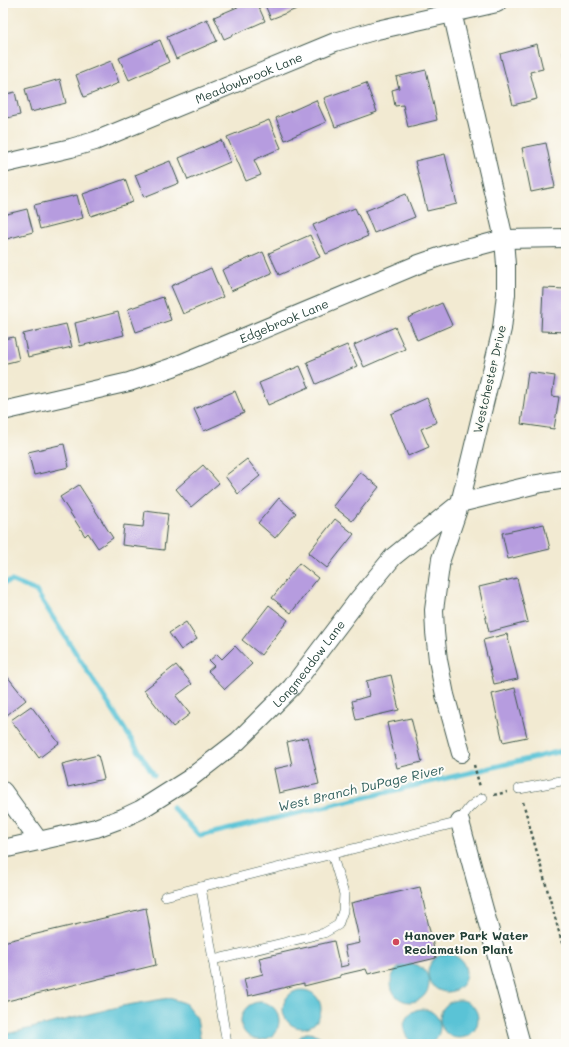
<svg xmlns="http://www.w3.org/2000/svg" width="569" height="1047" font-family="Mali,sans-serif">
	<rect width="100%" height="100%" fill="#fdfcf7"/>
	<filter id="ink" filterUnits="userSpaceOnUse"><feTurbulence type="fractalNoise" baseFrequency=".025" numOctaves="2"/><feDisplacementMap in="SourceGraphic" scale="8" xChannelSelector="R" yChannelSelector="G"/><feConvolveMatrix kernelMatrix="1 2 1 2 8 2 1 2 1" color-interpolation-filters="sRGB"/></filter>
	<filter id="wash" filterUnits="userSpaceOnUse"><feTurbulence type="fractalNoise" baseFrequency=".012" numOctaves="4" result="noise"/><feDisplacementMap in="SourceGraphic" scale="16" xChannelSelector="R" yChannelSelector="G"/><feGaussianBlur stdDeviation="0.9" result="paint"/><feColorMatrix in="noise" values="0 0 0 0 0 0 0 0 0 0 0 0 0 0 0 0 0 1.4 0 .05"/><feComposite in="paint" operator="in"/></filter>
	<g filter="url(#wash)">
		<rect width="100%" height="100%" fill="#f2ead2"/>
		<!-- water -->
		<g fill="#5ac3d6" stroke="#3c8085">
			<circle cx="447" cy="973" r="19"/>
			<circle cx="410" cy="983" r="19"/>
			<circle cx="302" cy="1009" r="19"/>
			<polygon points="169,998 185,1003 197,1018 201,1044 3,1044 3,1035 122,1006"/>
			<circle cx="459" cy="1019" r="19"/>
			<circle cx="260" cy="1021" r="19"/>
			<circle cx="422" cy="1027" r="18"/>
			<path d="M306,1033C316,1033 322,1036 327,1044H293L301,1036Z"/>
		</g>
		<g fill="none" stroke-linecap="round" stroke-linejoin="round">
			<!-- stream -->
			<g stroke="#5ac3d6" stroke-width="5">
				<polyline points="3,583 12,581 36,591 154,775"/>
				<polyline points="172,807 200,836 566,750"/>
			</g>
		</g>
		<g id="blocks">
			<!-- building -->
			<g fill="#b69cdf">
				<polygon points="247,3 257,3 265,21 224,39 214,17"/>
				<polygon points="264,3 312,3 271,19"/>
				<polygon points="207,19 217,41 176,59 167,37"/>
				<polygon points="160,40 169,62 129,80 119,58"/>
				<polygon points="537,44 543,69 530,72 537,99 513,105 500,54"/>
				<polygon points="563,45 566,45 566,70 564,70"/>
				<polygon points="111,61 119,83 84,97 76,75"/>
				<polygon points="426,70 437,120 408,127 403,105 395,106 392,90 399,88 396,77"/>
				<polygon points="60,79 66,103 31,112 25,89"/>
				<polygon points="366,83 377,112 335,127 324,98"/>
				<polygon points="15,92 20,115 3,119 3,95"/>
				<polygon points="316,100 326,122 285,140 276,118"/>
				<polygon points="269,120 281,148 254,160 261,175 246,181 227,137"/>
				<polygon points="221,140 230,162 188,180 179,158"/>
				<polygon points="546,143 555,187 531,192 522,148"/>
				<polygon points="445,154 457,204 427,211 415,161"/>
				<polygon points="170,161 179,183 144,197 135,175"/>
				<polygon points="125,179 133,202 91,216 83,194"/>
				<polygon points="406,194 415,217 374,233 365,211"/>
				<polygon points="77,195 83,218 40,229 34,205"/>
				<polygon points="355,208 368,236 326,254 313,225"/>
				<polygon points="27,209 33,232 3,240 3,215"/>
				<polygon points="310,235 320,257 279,275 269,253"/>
				<polygon points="263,252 272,273 231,291 222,270"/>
				<polygon points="211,268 223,297 183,314 171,286"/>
				<polygon points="543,288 566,289 566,332 541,331"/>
				<polygon points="163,297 171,320 136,332 128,309"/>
				<polygon points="442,303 452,325 417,340 408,318"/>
				<polygon points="118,312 124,335 80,346 75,323"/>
				<polygon points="66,324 72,347 28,357 23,334"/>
				<polygon points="395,327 405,349 364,367 354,345"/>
				<polygon points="14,337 19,360 3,364 3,339"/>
				<polygon points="347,345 357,366 316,384 307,362"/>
				<polygon points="300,366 309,387 268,405 259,383"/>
				<polygon points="528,372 555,376 552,396 559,397 554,429 521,424"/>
				<polygon points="235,391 244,413 204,431 194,409"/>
				<polygon points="427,398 437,422 421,429 429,447 408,456 391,414"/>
				<polygon points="64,444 69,467 34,475 28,452"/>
				<polygon points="247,459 260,476 238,494 225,476"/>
				<polygon points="203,465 219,483 191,507 176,489"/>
				<polygon points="360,472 379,487 352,521 333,506"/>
				<polygon points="79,485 113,538 98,548 88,533 85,536 60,497"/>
				<polygon points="279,498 296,513 275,538 258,523"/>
				<polygon points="145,511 168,514 164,550 122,545 124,525 143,527"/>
				<polygon points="335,519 354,534 327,568 308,553"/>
				<polygon points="544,524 550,549 508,559 502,533"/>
				<polygon points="299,563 318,578 291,613 272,598"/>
				<polygon points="517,578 528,622 489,632 479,587"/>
				<polygon points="269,605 288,620 261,655 242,640"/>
				<polygon points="186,622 197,639 181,650 169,633"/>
				<polygon points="507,634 518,679 494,684 483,640"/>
				<polygon points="235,646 252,664 225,689 208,671 214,666 209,661 217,654 222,659"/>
				<polygon points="176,665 192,684 176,696 190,714 173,727 144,690"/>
				<polygon points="3,671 26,700 7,715 3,710"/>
				<polygon points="391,675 399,710 356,720 352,701 369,696 366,681"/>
				<polygon points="515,688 527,737 503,742 492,694"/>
				<polygon points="31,706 59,743 39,758 11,720"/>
				<polygon points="411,718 422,762 397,768 387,723"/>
				<polygon points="308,737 319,784 279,793 274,769 292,765 287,742"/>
				<polygon points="98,755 104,779 68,787 62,764"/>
				<polygon points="420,887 436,958 368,974 366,969 340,975 340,977 304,986 304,983 248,996 244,979 263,974 259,958 334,941 340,967 349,965 345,946 360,943 351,903"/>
				<polygon points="146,908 156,965 3,1002 3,942"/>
			</g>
		</g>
	</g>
	<g filter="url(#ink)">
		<use href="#blocks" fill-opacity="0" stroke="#3f574c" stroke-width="1"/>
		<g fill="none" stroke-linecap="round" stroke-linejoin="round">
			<defs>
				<g id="lane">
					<polyline points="519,789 566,780"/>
					<polyline points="201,887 227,1044"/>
					<path d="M165,896L460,822C466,810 471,804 483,798"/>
					<polyline points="213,960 324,933 338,925 343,911 344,894 332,854"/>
				</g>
				<g id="street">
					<polyline points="450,3 504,239 506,265 506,294 502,329 460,503 441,559 434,610 435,632 438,660 445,695 461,753"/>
					<path id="s1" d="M3,164L71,148L95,141L335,42L377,30L497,3"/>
					<path id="s2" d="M3,411L129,382L173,367L419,264L445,255L504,239L566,238"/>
					<polyline points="3,791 39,841"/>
					<polyline points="460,822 521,1044"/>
					<path id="s3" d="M3,849L96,828L123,818L140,810L189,779L238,741L292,687L357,601L393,557L460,503L537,484L566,479"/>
				</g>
			</defs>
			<!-- lane casing -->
			<use href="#lane" stroke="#3f574c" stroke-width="10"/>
			<!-- street casing -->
			<use href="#street" stroke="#3f574c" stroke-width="20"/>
			<!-- path -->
			<g stroke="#3f574c" stroke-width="2.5" stroke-dasharray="3 3" stroke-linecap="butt">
				<polyline points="474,765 480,787"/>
				<polyline points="494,795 507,792"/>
				<polyline points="523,802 566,957"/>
			</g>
			<!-- lane -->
			<use href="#lane" stroke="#fff" stroke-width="9"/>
			<!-- street -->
			<use href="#street" stroke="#fff" stroke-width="18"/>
		</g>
	</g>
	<!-- markers -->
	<circle fill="#d1495b" stroke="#fdfcf7" stroke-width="1.5" cx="396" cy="942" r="4"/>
	<g text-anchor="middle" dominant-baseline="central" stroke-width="4" stroke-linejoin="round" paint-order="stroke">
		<!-- street labels -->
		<g font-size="12" fill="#1f3d34" stroke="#fdfcf7">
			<text stroke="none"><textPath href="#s1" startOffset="261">Meadowbrook Lane</textPath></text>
			<text stroke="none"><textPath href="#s2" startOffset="296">Edgebrook Lane</textPath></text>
			<text transform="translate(489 379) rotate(-77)">Westchester Drive</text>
			<text stroke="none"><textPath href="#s3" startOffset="368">Longmeadow Lane</textPath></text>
		</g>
		<!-- poi labels -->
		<g font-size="12" font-weight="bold" fill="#1f3d34" stroke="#fdfcf7" text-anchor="start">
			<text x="404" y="935">Hanover Park Water<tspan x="404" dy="14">Reclamation Plant</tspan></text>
		</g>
		<!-- water labels -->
		<g font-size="13" font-style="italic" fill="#2e5e5c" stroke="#fdfcf7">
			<text transform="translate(361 787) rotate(-13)">West Branch DuPage River</text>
		</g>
	</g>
	<!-- margin -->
	<rect width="569" height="1047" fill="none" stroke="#fdfcf7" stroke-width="16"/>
</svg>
